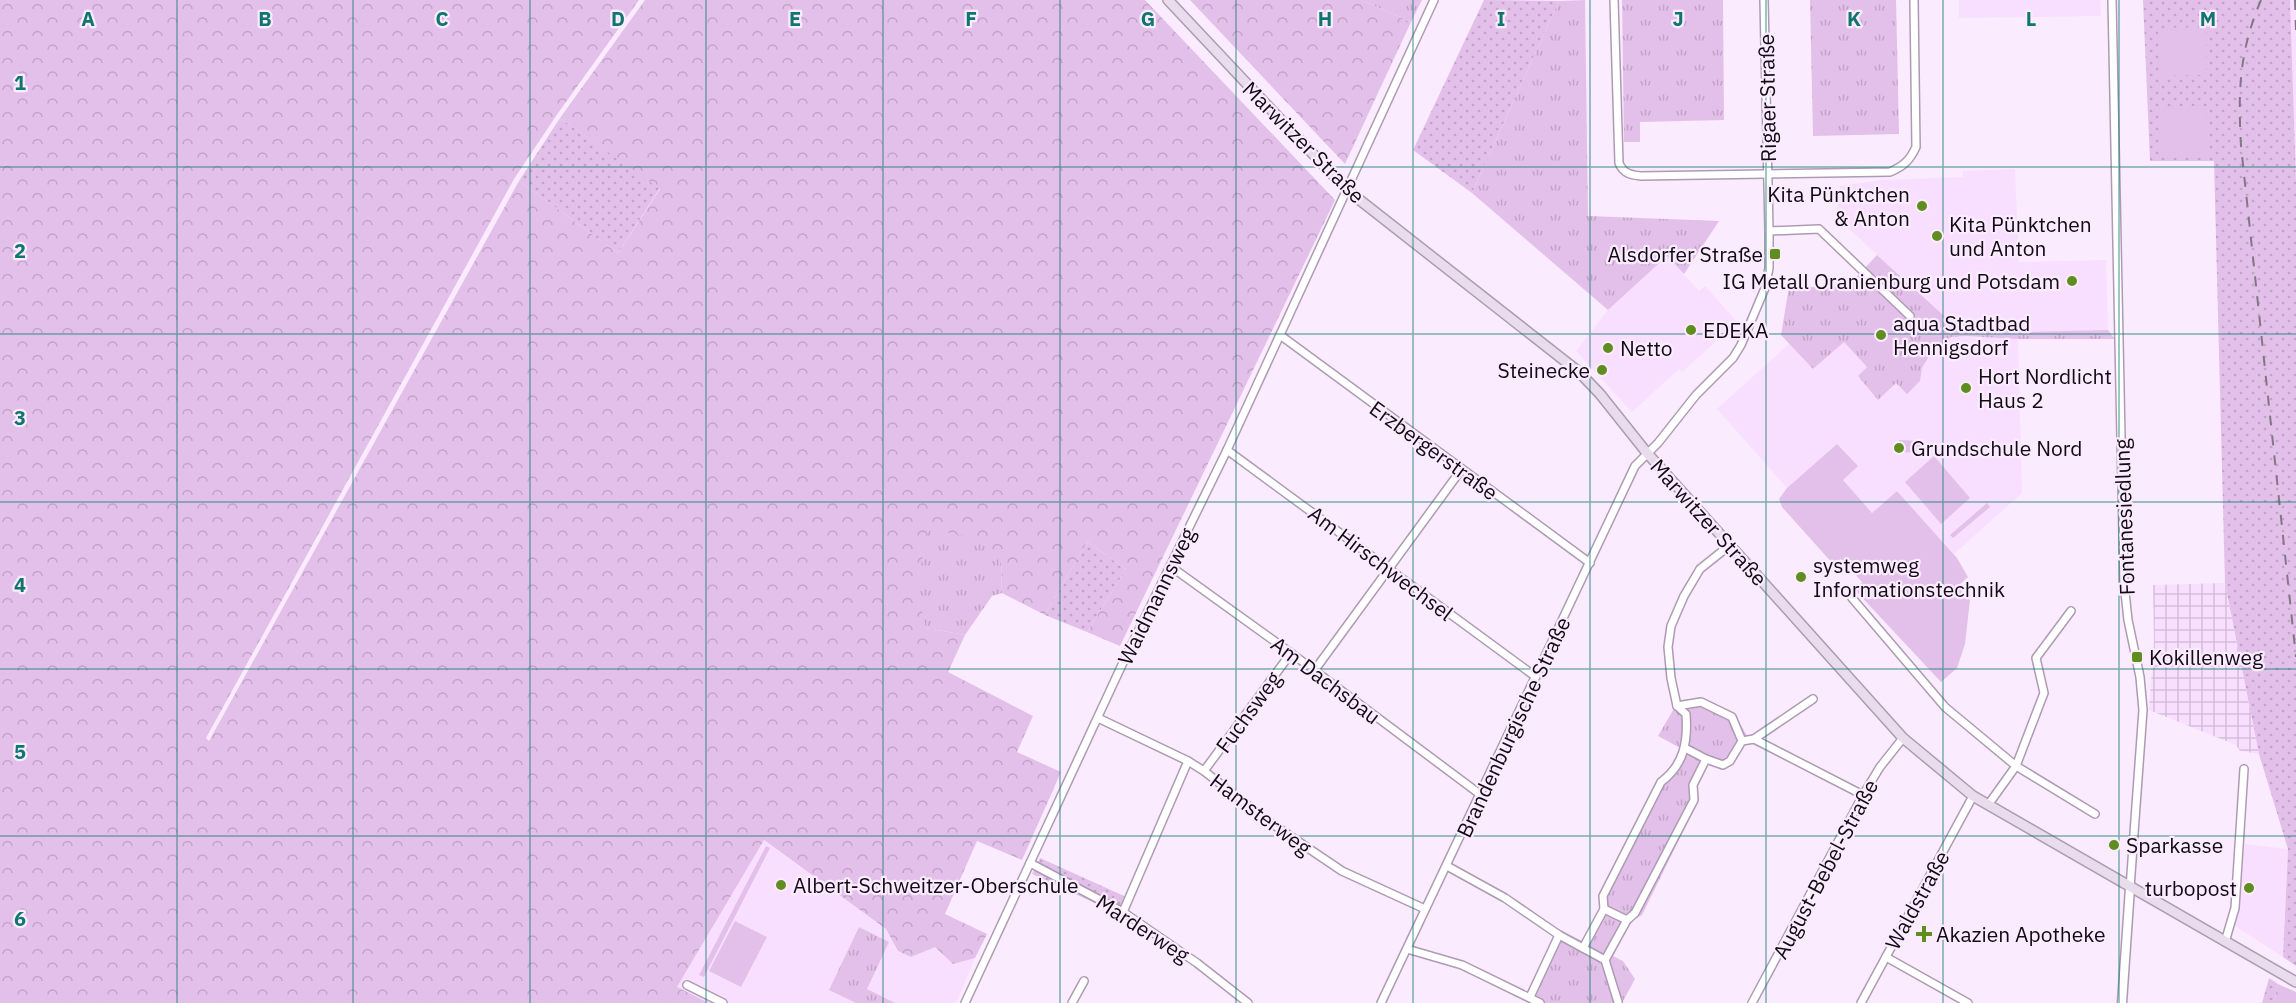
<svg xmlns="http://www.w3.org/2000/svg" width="2296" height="1003" font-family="'IBM Plex Sans',sans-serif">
	<defs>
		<pattern id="industrial-grid" width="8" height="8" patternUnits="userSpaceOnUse" patternTransform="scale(1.5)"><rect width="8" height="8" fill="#f9dfff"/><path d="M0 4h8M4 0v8" fill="none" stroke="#d4beda"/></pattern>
		<pattern id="grass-dots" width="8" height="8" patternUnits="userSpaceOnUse" patternTransform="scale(1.5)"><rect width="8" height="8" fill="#e3c0ea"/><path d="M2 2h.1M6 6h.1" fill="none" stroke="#c2a4c8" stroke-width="1.8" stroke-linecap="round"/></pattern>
		<pattern id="forest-crowns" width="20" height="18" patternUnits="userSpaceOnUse" patternTransform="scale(1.5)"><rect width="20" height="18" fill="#e3c0ea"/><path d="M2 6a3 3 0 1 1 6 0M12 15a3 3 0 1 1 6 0" fill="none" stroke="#c2a4c8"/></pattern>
		<pattern id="park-tufts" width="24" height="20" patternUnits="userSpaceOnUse" patternTransform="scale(1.5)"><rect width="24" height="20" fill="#e3c0ea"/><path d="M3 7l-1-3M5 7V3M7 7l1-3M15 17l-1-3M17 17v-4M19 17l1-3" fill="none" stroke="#c2a4c8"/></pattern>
	</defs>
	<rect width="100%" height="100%" fill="#fbebff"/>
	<!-- built -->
	<g fill="#f9dfff">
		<polygon points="1959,0 2100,0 2101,16 1959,18"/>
		<polygon points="2290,0 2296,0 2296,181 2293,104"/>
		<polygon points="2015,169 2019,262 2106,260 2108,330 2023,332 2023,328 1952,323 1836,217 1840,186 1881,180 1963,177 1963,171"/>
		<polygon points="1667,256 1699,291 1705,286 1737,322 1682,372 1679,369 1632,412 1576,351 1608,310"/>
		<polygon points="1966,336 2018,339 2022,493 1954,554 1897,491 1872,513 1843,480 1837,444 1787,488 1717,409 1790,343 1813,369 1843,341 1868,367 1897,383 1907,394 1920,381 1922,368 1928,358 1950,337"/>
		<polygon points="763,840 886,929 898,951 911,957 935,946 953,964 975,958 956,1003 709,1003 677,987"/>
		<polygon points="2243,844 2288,849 2283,957 2235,926"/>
	</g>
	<!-- industrial -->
	<polygon fill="url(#industrial-grid)" points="2225,583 2259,754 2240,751 2236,745 2149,710 2154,642 2153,585"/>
	<!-- grass -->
	<g fill="url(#grass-dots)">
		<polygon points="1484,0 1559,1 1472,193 1413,150"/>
		<polygon points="2143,0 2290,0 2296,181 2296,966 2283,957 2288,849 2259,754 2225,583 2214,161 2150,161"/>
		<polygon points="560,118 660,188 618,253 519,181"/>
		<polygon points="1087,542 1126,569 1087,632 1045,615"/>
		<polygon points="1040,858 1133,900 1125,917 1032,874"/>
		<polygon points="2269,978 2278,984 2274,1003 2262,1003"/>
	</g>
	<!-- forest -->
	<g fill="url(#forest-crowns)">
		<polygon points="0,0 639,0 556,116 514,179 206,738 209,741 519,181 618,253 660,189 560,118 645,0 1145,0 1335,200 1120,646 1087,632 1126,569 1087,542 1045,615 1002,593 1001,560 926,628 965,635 948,672 1033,716 1017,752 1061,772 1022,860 977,841 945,914 987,934 975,958 953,964 935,947 911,957 898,951 886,929 764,840 677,987 709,1003 0,1003"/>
		<polygon points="1190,0 1361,0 1411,22 1345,164"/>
		<polygon points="2278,984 2296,992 2296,1003 2274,1003"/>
	</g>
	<!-- park -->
	<g fill="url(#park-tufts)">
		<polygon points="1361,0 1422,0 1411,22"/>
		<polygon points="1585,0 1588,216 1719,221 1684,274 1667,256 1608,310 1472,193 1559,1"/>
		<polygon points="1622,0 1723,0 1724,120 1640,122 1640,142 1624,142"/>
		<polygon points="1810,0 1896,0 1899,134 1813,136"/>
		<polygon points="1877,255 1952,323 2023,328 2024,332 2108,330 2115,339 2018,339 1966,336 1951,337 1928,358 1922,368 1920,381 1907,394 1896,383 1878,400 1858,376 1867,367 1844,342 1813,369 1781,335 1789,287 1847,287"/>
		<polygon points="929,529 975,538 1001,560 1002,593 992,596 965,635 926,628 916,587"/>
		<polygon points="1701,699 1733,713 1748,737 1733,764 1722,769 1708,762 1696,784 1699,799 1642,915 1631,921 1613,956 1623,961 1635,979 1622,1003 1533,1003 1524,998 1558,929 1582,941 1601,906 1600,893 1658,779 1671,771 1682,749 1658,736 1679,700"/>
		<polygon points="859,927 889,942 867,989 895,1003 856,1003 829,990"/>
	</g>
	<!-- garden -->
	<g fill="#e3c0ea">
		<polygon points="2206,27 2206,75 2159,76 2158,28"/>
		<polygon points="2206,106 2207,155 2160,155 2159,107"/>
		<polygon points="1899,440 1924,441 1924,453 1898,452"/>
		<polygon points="1837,444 1858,466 1843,480 1872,513 1897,491 1957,558 1968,577 1958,586 1970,600 1965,644 1957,668 1941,682 1855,590 1862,582 1841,559 1834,565 1782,507 1779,499 1787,488"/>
		<polygon points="1934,456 1970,498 1941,524 1905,482"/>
		<polygon points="1987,503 1990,507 1953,538 1950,535"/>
		<polygon points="766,846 770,848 704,977 699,975"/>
		<polygon points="735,921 767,937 741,987 709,971"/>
	</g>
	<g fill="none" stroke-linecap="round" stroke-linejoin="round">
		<defs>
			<g id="minor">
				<path d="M1614,0L1619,163C1623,173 1630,175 1641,176L1890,172C1904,166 1910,160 1916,147L1914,0"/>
				<polyline points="2112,0 2124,583 2128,620 2140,677 2143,710 2130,888"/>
				<polyline points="1769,231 1819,229 1910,316"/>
				<polyline points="1280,335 1590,563"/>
				<polyline points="1227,450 1536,677"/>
				<polyline points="1170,566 1291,653 1481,795"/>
				<polyline points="1852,598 1945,707 2016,766 2095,814"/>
				<polyline points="1314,671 1461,470"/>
				<polyline points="1677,706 1701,702 1732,717 1742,741"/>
				<polyline points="1098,718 1188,761 1204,771 1265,819 1342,871 1425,909"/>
				<polyline points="1754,739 1813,699"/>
				<polyline points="1685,748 1706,759"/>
				<polyline points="1204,771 1291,653"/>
				<polyline points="1988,805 2016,766 2044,693 2036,658 2071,611"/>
				<polyline points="1030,863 1123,912 1197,963 1248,1003"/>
				<polyline points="1447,866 1505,898 1559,935 1605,960 1618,1002"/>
				<polyline points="1604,909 1627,920"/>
				<polyline points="1123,912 1188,761"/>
				<polyline points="2225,942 2235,908 2244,769"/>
				<path d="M1583,948L1604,909L1603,896L1661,782C1684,765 1688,742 1686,714L1677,706L1671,678L1668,647L1671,626L1684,596L1700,569L1730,545"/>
				<polyline points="1407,949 1462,965 1540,1003"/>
				<polyline points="1886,957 1968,1003"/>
				<polyline points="1605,960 1627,920 1635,913 1694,800 1693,785 1706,759 1723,765 1730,761 1742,741 1754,739 1863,795"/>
				<polyline points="687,985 723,1003"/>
				<polyline points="1530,997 1559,935"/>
				<polyline points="965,1003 1127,654 1227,450 1434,0"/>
				<polyline points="1072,1003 1084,981"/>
				<polyline points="1381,1003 1635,466 1658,443 1696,395 1733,358 1741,345 1765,288 1769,268 1769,231 1764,0"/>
				<polyline points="1752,1003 1863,795 1880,767 1903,738"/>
				<polyline points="1861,1003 1973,796"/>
			</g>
			<polyline id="tertiary" points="2122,1003 2130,888"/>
			<polyline id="secondary" points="1168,0 1347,190 1579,372 1600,394 1647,453 1903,738 1973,796 2296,982"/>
		</defs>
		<!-- minor casing -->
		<use href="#minor" stroke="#ae9bb3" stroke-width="10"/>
		<!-- tertiary casing -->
		<use href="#tertiary" stroke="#ae9bb3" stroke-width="11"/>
		<!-- secondary casing -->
		<use href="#secondary" stroke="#ae9bb3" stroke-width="12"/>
		<!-- minor -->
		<use href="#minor" stroke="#fff" stroke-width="7"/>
		<!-- tertiary -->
		<use href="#tertiary" stroke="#fff" stroke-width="8"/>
		<!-- secondary -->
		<use href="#secondary" stroke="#e9dcec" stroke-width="9"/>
		<!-- rail -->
		<g stroke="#837786" stroke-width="2" stroke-dasharray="10 10" stroke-linecap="butt">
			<path d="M2261,0C2239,52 2238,91 2241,146L2296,657"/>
			<polyline points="2295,0 2296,33"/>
		</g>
	</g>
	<!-- grid -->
	<path fill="none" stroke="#0f766e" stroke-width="1.5" stroke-opacity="0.55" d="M177,0V1003M353,0V1003M530,0V1003M706,0V1003M883,0V1003M1060,0V1003M1236,0V1003M1413,0V1003M1590,0V1003M1766,0V1003M1943,0V1003M2119,0V1003M0,167H2296M0,334H2296M0,502H2296M0,669H2296M0,836H2296"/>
	<!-- markers -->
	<g fill="#5f8d1f" stroke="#fbebff" stroke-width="2">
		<circle cx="1922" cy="206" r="6"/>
		<circle cx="1937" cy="236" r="6"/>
		<rect x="1769" y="248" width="12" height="12" rx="3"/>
		<circle cx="2072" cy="281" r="6"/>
		<circle cx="1691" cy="330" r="6"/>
		<circle cx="1881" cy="335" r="6"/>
		<circle cx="1608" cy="348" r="6"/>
		<circle cx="1602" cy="370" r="6"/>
		<circle cx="1966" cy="388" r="6"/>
		<circle cx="1899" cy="448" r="6"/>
		<circle cx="1801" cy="577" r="6"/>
		<rect x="2131" y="651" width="12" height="12" rx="3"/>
		<circle cx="2114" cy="845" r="6"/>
		<circle cx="781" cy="885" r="6"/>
		<circle cx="2249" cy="888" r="6"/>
		<path d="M1921 925h6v6h6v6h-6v6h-6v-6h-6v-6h6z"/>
	</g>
	<g text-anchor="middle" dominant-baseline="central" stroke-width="4.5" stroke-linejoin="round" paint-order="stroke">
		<!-- street labels -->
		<g font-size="21" fill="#120b14" stroke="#fbebff">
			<text transform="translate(1767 98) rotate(-91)">Rigaer Straße</text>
			<text transform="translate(1304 142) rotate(45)">Marwitzer Straße</text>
			<text transform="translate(1434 450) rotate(36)">Erzbergerstraße</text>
			<text transform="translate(2124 517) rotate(-92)">Fontanesiedlung</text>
			<text transform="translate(1709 522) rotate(48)">Marwitzer Straße</text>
			<text transform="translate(1381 563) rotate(37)">Am Hirschwechsel</text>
			<text transform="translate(1156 596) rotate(-64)">Waidmannsweg</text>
			<text transform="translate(1326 680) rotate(37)">Am Dachsbau</text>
			<text transform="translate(1248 712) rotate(-54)">Fuchsweg</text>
			<text transform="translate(1513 727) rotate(-65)">Brandenburgische Straße</text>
			<text transform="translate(1261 814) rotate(37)">Hamsterweg</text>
			<text transform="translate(1825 869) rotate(-62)">August-Bebel-Straße</text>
			<text transform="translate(1917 900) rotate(-61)">Waldstraße</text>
			<text transform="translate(1143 928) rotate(33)">Marderweg</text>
		</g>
		<!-- poi labels -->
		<g font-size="21" fill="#120b14" stroke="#fbebff" text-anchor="start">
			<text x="1910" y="194" text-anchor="end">Kita Pünktchen<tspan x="1910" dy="24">&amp; Anton</tspan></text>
			<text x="1949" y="224">Kita Pünktchen<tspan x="1949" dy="24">und Anton</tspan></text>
			<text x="1763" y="254" text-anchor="end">Alsdorfer Straße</text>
			<text x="2060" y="281" text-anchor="end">IG Metall Oranienburg und Potsdam</text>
			<text x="1893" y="323">aqua Stadtbad<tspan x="1893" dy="24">Hennigsdorf</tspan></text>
			<text x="1703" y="330">EDEKA</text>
			<text x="1620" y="348">Netto</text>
			<text x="1590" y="370" text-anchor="end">Steinecke</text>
			<text x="1978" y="376">Hort Nordlicht<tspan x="1978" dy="24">Haus 2</tspan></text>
			<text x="1911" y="448">Grundschule Nord</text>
			<text x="1813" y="565">systemweg<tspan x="1813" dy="24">Informationstechnik</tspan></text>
			<text x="2149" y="657">Kokillenweg</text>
			<text x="2126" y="845">Sparkasse</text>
			<text x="793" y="885">Albert-Schweitzer-Oberschule</text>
			<text x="2237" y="888" text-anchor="end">turbopost</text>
			<text x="1936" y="934">Akazien Apotheke</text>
		</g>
	</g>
	<g font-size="20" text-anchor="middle" font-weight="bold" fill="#0f766e" stroke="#fbebff" stroke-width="4.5" stroke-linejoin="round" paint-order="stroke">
		<text x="88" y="26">A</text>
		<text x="265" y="26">B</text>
		<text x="442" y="26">C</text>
		<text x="618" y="26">D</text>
		<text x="795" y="26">E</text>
		<text x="971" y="26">F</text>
		<text x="1148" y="26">G</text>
		<text x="1325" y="26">H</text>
		<text x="1501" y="26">I</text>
		<text x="1678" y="26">J</text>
		<text x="1854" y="26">K</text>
		<text x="2031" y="26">L</text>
		<text x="2208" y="26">M</text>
		<text x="20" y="90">1</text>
		<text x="20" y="258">2</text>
		<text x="20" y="425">3</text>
		<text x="20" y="592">4</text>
		<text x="20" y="759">5</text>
		<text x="20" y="926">6</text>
	</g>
</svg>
